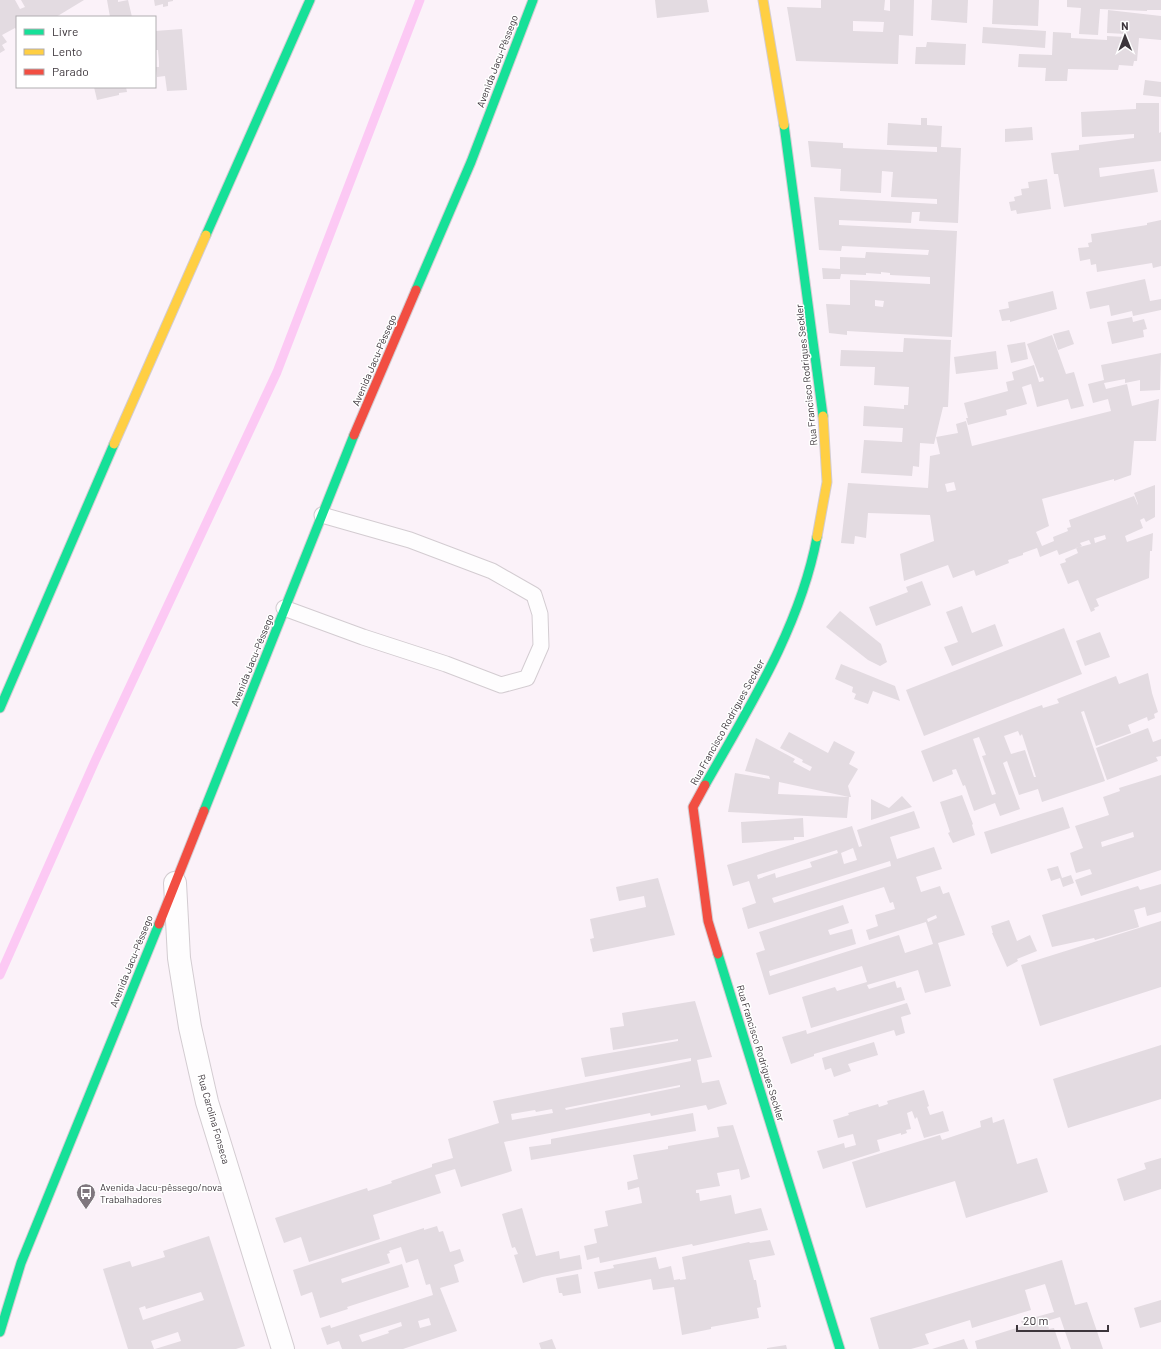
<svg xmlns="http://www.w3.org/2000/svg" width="1161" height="1349" font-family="Barlow,sans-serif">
	<rect width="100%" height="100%" fill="#fbf2f9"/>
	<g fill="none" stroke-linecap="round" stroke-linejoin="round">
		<!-- stream -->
		<polyline stroke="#fcc9f4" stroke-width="9" points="0,975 95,761 277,372 420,0"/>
	</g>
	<!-- building -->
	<g fill="#e3dbe1" fill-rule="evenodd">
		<polygon points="0,0 15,0 20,9 25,7 21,0 84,0 56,17 17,17 17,30 15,28 2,35 7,42 2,45 5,50 0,53"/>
		<polygon points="107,0 118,0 118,2 128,0 132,17 110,17"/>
		<polygon points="154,0 173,0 173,1 168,2 168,6 163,7 163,4 155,6"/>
		<polygon points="655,0 707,0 709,12 657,18"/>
		<path d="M821,0H885L884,10L890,11V0H914L913,36L899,35L898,64L796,61L787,7L821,8ZM853,21L884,22L883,32L853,31Z"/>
		<polygon points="932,0 968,0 967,23 931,20"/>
		<polygon points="993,0 1039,0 1038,26 992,24"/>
		<polygon points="1067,0 1161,0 1161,10 1147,10 1147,11 1100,9 1098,35 1079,34 1081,8 1067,7"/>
		<polygon points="1108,10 1161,16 1161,40 1139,38 1137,61 1134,61 1133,66 1119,65 1118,70 1068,69 1067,81 1045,81 1046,68 1018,67 1019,54 1052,55 1053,32 1071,33 1071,38 1107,40 1107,36 1125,37 1126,34 1107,33"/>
		<polygon points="983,27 1046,31 1045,48 982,43"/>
		<polygon points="182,29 187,90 167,91 165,76 157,77 156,67 159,67 159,62 158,50 155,50 155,31"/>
		<polygon points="927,42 966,44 965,65 915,64 916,47 926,47"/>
		<polygon points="1145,80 1161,82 1161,97 1143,95"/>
		<polygon points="94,87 126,87 127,92 119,93 119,95 97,100"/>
		<polygon points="1136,103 1159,103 1159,133 1161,132 1161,161 1099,168 1100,177 1154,169 1158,192 1064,207 1058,174 1054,174 1051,153 1079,150 1079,145 1134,138 1134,134 1082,137 1081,112 1136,109"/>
		<path d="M921,118H927V125L942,126L941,147L961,148L958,223L919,221L920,212H912L911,223L839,220V225L957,231L952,337L847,331V335L829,333L826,304L850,305V280L930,284V277L890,275V273L881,272V274L866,273V275L841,274L840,279H823L822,268L840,269V257L865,258L866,252L928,255L929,250L842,246L841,251L819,250L814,197L937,204V199L891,197L893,172L882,171L881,193L840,191L841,169L811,167L808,141L843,143V148L937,152V147L887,145L888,123L921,125ZM875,300L884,301L883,307L875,306Z"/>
		<polygon points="1032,127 1033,140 1005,142 1005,129"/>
		<polygon points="1047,179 1051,209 1017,214 1016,210 1011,211 1009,202 1015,201 1014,197 1022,195 1021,189 1029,188 1028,182"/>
		<polygon points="1161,220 1161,266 1153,268 1152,263 1097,272 1096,264 1091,265 1090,259 1080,261 1078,248 1089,247 1088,243 1092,242 1091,234 1147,225 1147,223"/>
		<polygon points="1145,279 1150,301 1161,299 1161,310 1133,316 1132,311 1111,316 1109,305 1090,309 1086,292"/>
		<polygon points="1053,291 1057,309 1010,322 1010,320 1002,321 999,310 1009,308 1008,302"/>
		<polygon points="1132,317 1133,322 1144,319 1147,329 1143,330 1144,337 1112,344 1107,322"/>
		<polygon points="1069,330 1074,344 1058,350 1053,334"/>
		<polygon points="1052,335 1066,374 1074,372 1084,406 1071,409 1068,399 1037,407 1031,384 1022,387 1027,404 1006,410 1007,415 968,425 966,418 968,418 964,403 1008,391 1006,382 1014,380 1012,372 1034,365 1039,382 1044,381 1043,377 1040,378 1027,344"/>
		<polygon points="904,338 951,340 948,407 943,407 934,444 920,443 919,467 913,466 912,476 861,473 864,440 902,442 903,428 863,426 864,406 904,409 904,405 908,405 909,387 874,385 875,367 840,366 841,350 903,352"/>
		<polygon points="1025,342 1028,359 1011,363 1007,345"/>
		<polygon points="996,351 998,369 956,374 954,357"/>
		<path d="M1161,353L1160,390L1140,391V380L1125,383V379L1104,383L1106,389L1127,384L1132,406L1159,399L1156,441H1134L1131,475L1114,481V479L1042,499L1049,526L1036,532L1042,546L1054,541L1053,537L1068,531L1067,528L1071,527L1069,520L1134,496L1138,505V504L1134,493L1155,485V517L1146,522L1144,518L1140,520L1143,528L1125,536L1127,542L1153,533L1152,551H1150L1149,578L1096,599L1099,606L1094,608L1095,610L1091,612L1078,580L1068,584L1060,564L1066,562L1065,559L1078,553L1076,548L1091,544L1089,540L1080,543L1082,546L1059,555L1057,550L1040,557L1037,548L1023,553V555L1008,560L1009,563L976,576L974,570L953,578L948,565L904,581L900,554L934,541L930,515L868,513L866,538L855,536L854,544L841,543L848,483L928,488L930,456L940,454L936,437L958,433L956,424L966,421L972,446L1111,411L1108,399L1093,403L1088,384L1104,380L1101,365ZM954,482L956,490L947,492L945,484ZM1105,535L1106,539L1095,543L1094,538Z"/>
		<polygon points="922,581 931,605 876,626 869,607 908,592 906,587"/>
		<polygon points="962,606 972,633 995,624 1003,646 952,666 944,647 958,642 946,612"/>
		<polygon points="840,611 881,644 887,662 880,666 868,660 826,627"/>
		<polygon points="1064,628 1082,674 924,736 906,690"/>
		<polygon points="1100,632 1110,657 1085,666 1076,641"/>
		<polygon points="841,664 895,686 900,701 873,691 868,704 854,699 856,694 852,692 853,687 835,679"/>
		<path d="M1148,673L1152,693L1158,712L1154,714L1155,718L1148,721L1147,717L1128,725L1131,733L1096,746L1084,711L1081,712L1105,781L1042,802L1038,789L1019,795L1007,761L1003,763L1020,809L1000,816L995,803L974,811L965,785L963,786L956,769L952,770L953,774L933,782L921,751L1031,709L1042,705L1043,708L1059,703L1057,699L1116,676L1119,684ZM1018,731L1020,736L1022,734L1036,777H1034L1025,750L1011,754L1004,736ZM979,737L986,755L982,756L996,794L992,795L973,739Z"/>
		<polygon points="1148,728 1153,742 1161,739 1161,756 1156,757 1158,761 1107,780 1096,748"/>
		<polygon points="789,732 828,753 834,741 855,752 849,764 858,769 848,786 851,797 849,797 779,782 778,794 849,797 847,818 728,812 735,773 770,779 769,776 745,771 756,738 795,759 793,762 810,771 812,767 802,762 803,760 780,748"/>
		<path d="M1161,775V870L1081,896L1075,880L1092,874L1090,869L1076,873L1070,853L1083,848L1075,826L1109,815L1103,797L1120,791L1119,788ZM1133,832L1134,837L1102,847L1101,842Z"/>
		<polygon points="962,795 973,824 972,825 975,835 953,843 948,833 950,832 940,802"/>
		<polygon points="902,796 912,807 871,820 871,799 889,808"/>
		<polygon points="1063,807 1070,828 991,854 984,832"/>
		<path d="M914,811L920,828L890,837L897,859L934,847L942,869L916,877L921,892L940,886L943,894L949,892L965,935L938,943L951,986L925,993L918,970L867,985L869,989L895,981L897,988L901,987L905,1000L811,1028L802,997L835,987L837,991L867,982L862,966L769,995L756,953L765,950L759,932L843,905L849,923L828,930L830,935L852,929L856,944L769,971L770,976L899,935L905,953L933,944L926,922L869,940L866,930L878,926L875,915L895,909L893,902L890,903L884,887L748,929L742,908L756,903L749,881L733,886L727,865L852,826L859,847L862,846L857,830ZM853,848L857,860L844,864L841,853ZM837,850L838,853L810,862L812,867L776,878L775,873L758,879L757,875ZM890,861L891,866L774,903L772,898ZM936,915L937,918L928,922L927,919Z"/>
		<polygon points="803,818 804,837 794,837 794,840 742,843 741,822"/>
		<polygon points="1058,866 1062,878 1071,875 1074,883 1063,887 1060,878 1051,881 1047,869"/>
		<polygon points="658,878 675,935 593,952 590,939 594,938 590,919 646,907 644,896 619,901 616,887"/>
		<polygon points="1161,884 1161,912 1147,916 1145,907 1134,910 1139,927 1095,940 1094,938 1052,947 1042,915 1138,886 1140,890"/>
		<polygon points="1009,920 1017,941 1030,935 1037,951 1017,959 1018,961 1007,967 992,933 993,933 991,926"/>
		<polygon points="1161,921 1161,987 1040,1026 1021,965"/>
		<path d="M695,1001L712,1057L697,1060L702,1083L719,1080L727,1104L708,1110L706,1105L651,1116L650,1113L504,1142L512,1171L461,1187L455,1169L435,1175L441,1193L373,1215L380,1239L309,1262L301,1237L284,1243L275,1218L367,1188L368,1191L392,1183L391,1181L432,1167V1164L453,1158L448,1139L499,1123L493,1101L691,1061V1058L585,1077L581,1058L678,1041V1039L613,1050L610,1028L624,1026L622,1013ZM680,1085V1087L566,1110L565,1108ZM552,1109L553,1113L512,1120L511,1114L535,1110L536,1112Z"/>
		<polygon points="907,1003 911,1014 901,1017 905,1033 896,1036 894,1030 814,1054 814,1056 791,1064 782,1037 806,1030 807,1034"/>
		<polygon points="874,1042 878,1055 848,1064 851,1071 834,1077 831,1068 825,1070 822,1058"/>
		<polygon points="1161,1045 1161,1099 1068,1128 1053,1079"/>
		<polygon points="924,1090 929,1106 927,1107 930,1115 943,1111 949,1131 924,1138 917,1117 915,1119 912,1111 907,1113 911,1129 906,1130 907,1133 901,1135 901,1133 877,1140 880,1151 823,1169 817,1151 844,1143 845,1148 856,1145 853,1134 838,1138 833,1120 849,1115 848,1113 878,1104 879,1107 888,1104 887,1101"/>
		<polygon points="693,1113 696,1131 531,1160 529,1147 551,1144 551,1139"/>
		<polygon points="992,1117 993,1123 1004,1119 1017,1164 1037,1158 1048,1192 966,1218 955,1181 866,1208 852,1162 940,1135 942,1140 981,1127 980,1121"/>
		<polygon points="733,1125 750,1177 741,1180 739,1169 717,1173 720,1186 696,1190 696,1193 699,1193 700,1201 731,1195 735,1214 761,1208 768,1230 693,1246 692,1244 600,1263 599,1257 587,1260 584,1246 597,1243 594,1229 608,1226 605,1211 642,1203 639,1187 628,1190 627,1182 638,1179 633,1155 668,1149 668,1146 719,1137 717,1127"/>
		<polygon points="1161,1158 1161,1189 1124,1201 1117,1179 1146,1169 1144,1163"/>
		<polygon points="522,1208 536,1256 559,1251 560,1259 580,1255 582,1269 542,1277 523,1283 514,1255 518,1254 515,1247 512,1248 502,1214"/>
		<path d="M437,1226L439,1232L443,1231L450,1252L460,1249L464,1261L454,1265L459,1282L440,1288L457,1331L403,1349H342L339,1341L327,1345L321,1328L330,1325L331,1328L433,1295L430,1284L426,1285L418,1259L406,1263L401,1247L389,1251L390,1253L387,1254L390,1263L341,1279L342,1283L402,1264L409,1287L347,1307L348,1309L320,1318L312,1292L301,1296L293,1270L424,1228V1230ZM429,1318L431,1325L420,1328L418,1321ZM401,1322L402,1326L388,1331L389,1333L362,1342L359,1335Z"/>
		<path d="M209,1236L245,1346L236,1349H155L181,1341L178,1332L151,1341L154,1349H128L103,1269L130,1261L132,1267L165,1257L163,1251ZM201,1292L204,1300L143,1320L139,1308L145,1306L146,1309Z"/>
		<polygon points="770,1240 775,1255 749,1260 754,1280 756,1280 761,1307 757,1308 759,1318 711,1327 711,1329 682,1335 674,1287 653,1290 651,1279 598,1289 594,1272 614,1268 613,1265 656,1257 659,1269 671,1266 674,1280 680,1279 680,1280 686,1279 682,1257 749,1242 750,1243"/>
		<polygon points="1062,1260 1075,1305 1087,1302 1103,1349 1071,1349 1060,1317 1047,1321 1049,1329 1054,1328 1061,1349 977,1349 975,1341 1023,1326 1021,1321 1054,1312 1045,1284 1025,1290 1031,1310 972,1328 970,1320 925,1334 929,1344 911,1349 879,1349 870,1318"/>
		<polygon points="578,1274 581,1293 563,1296 562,1293 559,1293 556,1278"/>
		<polygon points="1161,1300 1161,1322 1140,1328 1134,1308"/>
		<polygon points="552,1339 556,1349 541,1349 539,1343"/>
		<polygon points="964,1339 968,1349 932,1349"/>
		<polygon points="786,1345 787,1349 767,1349 767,1348"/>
	</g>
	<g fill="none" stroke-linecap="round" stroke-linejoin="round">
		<defs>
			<polyline id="lane" points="284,608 363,637 446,664 501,685 527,678 541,646 540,614 534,595 492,571 410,540 322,515"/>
			<polyline id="street" points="175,883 179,958 190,1027 207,1102 283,1349"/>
			<g id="fast">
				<polyline points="784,125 823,416"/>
				<polyline points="206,235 310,0"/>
				<polyline points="416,290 471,162 533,0"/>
				<polyline points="0,708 114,444"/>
				<path d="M705,785C750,706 800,627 817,537"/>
				<polyline points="204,811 354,435"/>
				<polyline points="718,954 840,1349"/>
				<polyline points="0,1332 21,1263 159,924"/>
			</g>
			<g id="slow">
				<polyline points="763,0 784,125"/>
				<polyline points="114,444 206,235"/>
				<polyline points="817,537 827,482 823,416"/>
			</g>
			<g id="jam">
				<polyline points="354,435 416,290"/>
				<polyline points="705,785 693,807 708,921 718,954"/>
				<polyline points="159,924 204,811"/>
			</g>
		</defs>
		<!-- lane casing -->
		<use href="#lane" stroke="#d3ccd1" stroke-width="17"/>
		<!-- street casing -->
		<use href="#street" stroke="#d3ccd1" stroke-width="24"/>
		<!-- fast casing -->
		<use href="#fast" stroke="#d3ccd1" stroke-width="11"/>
		<!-- slow casing -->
		<use href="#slow" stroke="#d3ccd1" stroke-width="11"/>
		<!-- jam casing -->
		<use href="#jam" stroke="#d3ccd1" stroke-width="11"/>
		<!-- lane -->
		<use href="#lane" stroke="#fefdfe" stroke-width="15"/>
		<!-- street -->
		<use href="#street" stroke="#fefdfe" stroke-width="22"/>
		<!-- fast -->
		<use href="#fast" stroke="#16e098" stroke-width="9"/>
		<!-- slow -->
		<use href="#slow" stroke="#ffcf43" stroke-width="9"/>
		<!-- jam -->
		<use href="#jam" stroke="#f24e42" stroke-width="9"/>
	</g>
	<!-- icons -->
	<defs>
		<symbol id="bus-pin" viewBox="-11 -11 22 30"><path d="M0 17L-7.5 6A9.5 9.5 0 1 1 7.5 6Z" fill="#7f777e" stroke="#fff"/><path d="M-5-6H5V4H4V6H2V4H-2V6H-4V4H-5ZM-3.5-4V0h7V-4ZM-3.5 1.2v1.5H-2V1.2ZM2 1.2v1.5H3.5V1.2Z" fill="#fff"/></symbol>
	</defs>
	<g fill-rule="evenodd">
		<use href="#bus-pin" x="75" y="1182" width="22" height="30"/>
	</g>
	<g text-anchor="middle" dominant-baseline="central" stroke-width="3" stroke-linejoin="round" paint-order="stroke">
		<!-- street labels -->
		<g font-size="10" fill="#3c353b" stroke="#fff">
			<text transform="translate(497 61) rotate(-69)">Avenida Jacu-Pêssego</text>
			<text transform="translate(374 360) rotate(-67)">Avenida Jacu-Pêssego</text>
			<text transform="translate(806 375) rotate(-96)">Rua Francisco Rodrigues Seckler</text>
			<text transform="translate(252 660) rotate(-68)">Avenida Jacu-Pêssego</text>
			<text transform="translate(727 722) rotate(-61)">Rua Francisco Rodrigues Seckler</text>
			<text transform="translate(131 961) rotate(-68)">Avenida Jacu-Pêssego</text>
			<text transform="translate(761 1053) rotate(73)">Rua Francisco Rodrigues Seckler</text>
			<text transform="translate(214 1119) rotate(74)">Rua Carolina Fonseca</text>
		</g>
		<!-- poi labels -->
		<g font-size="10" fill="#3c353b" stroke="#fff" text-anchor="start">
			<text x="100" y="1187">Avenida Jacu-pêssego/nova<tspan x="100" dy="12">Trabalhadores</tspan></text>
		</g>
	</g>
	<!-- legend -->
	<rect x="16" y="16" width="140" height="72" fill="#ffffff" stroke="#b1aeb1"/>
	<rect x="24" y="29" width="20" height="6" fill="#16e098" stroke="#b1aeb1"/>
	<text x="52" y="36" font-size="12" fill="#3c353b">Livre</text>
	<rect x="24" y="49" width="20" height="6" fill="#ffcf43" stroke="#b1aeb1"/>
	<text x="52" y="56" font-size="12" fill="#3c353b">Lento</text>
	<rect x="24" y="69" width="20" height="6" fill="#f24e42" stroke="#b1aeb1"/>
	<text x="52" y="76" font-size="12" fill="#3c353b">Parado</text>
	<!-- north arrow -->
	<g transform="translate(1125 36) rotate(359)" stroke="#ffffff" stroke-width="3" paint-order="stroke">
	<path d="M0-3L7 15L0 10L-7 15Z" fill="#3c353b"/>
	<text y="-6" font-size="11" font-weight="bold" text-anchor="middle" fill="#3c353b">N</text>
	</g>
	<!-- scale -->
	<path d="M1017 1325v6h91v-6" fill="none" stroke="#3c353b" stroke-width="2"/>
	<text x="1023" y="1325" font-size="12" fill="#3c353b" stroke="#ffffff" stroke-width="3" paint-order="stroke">20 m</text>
</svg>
